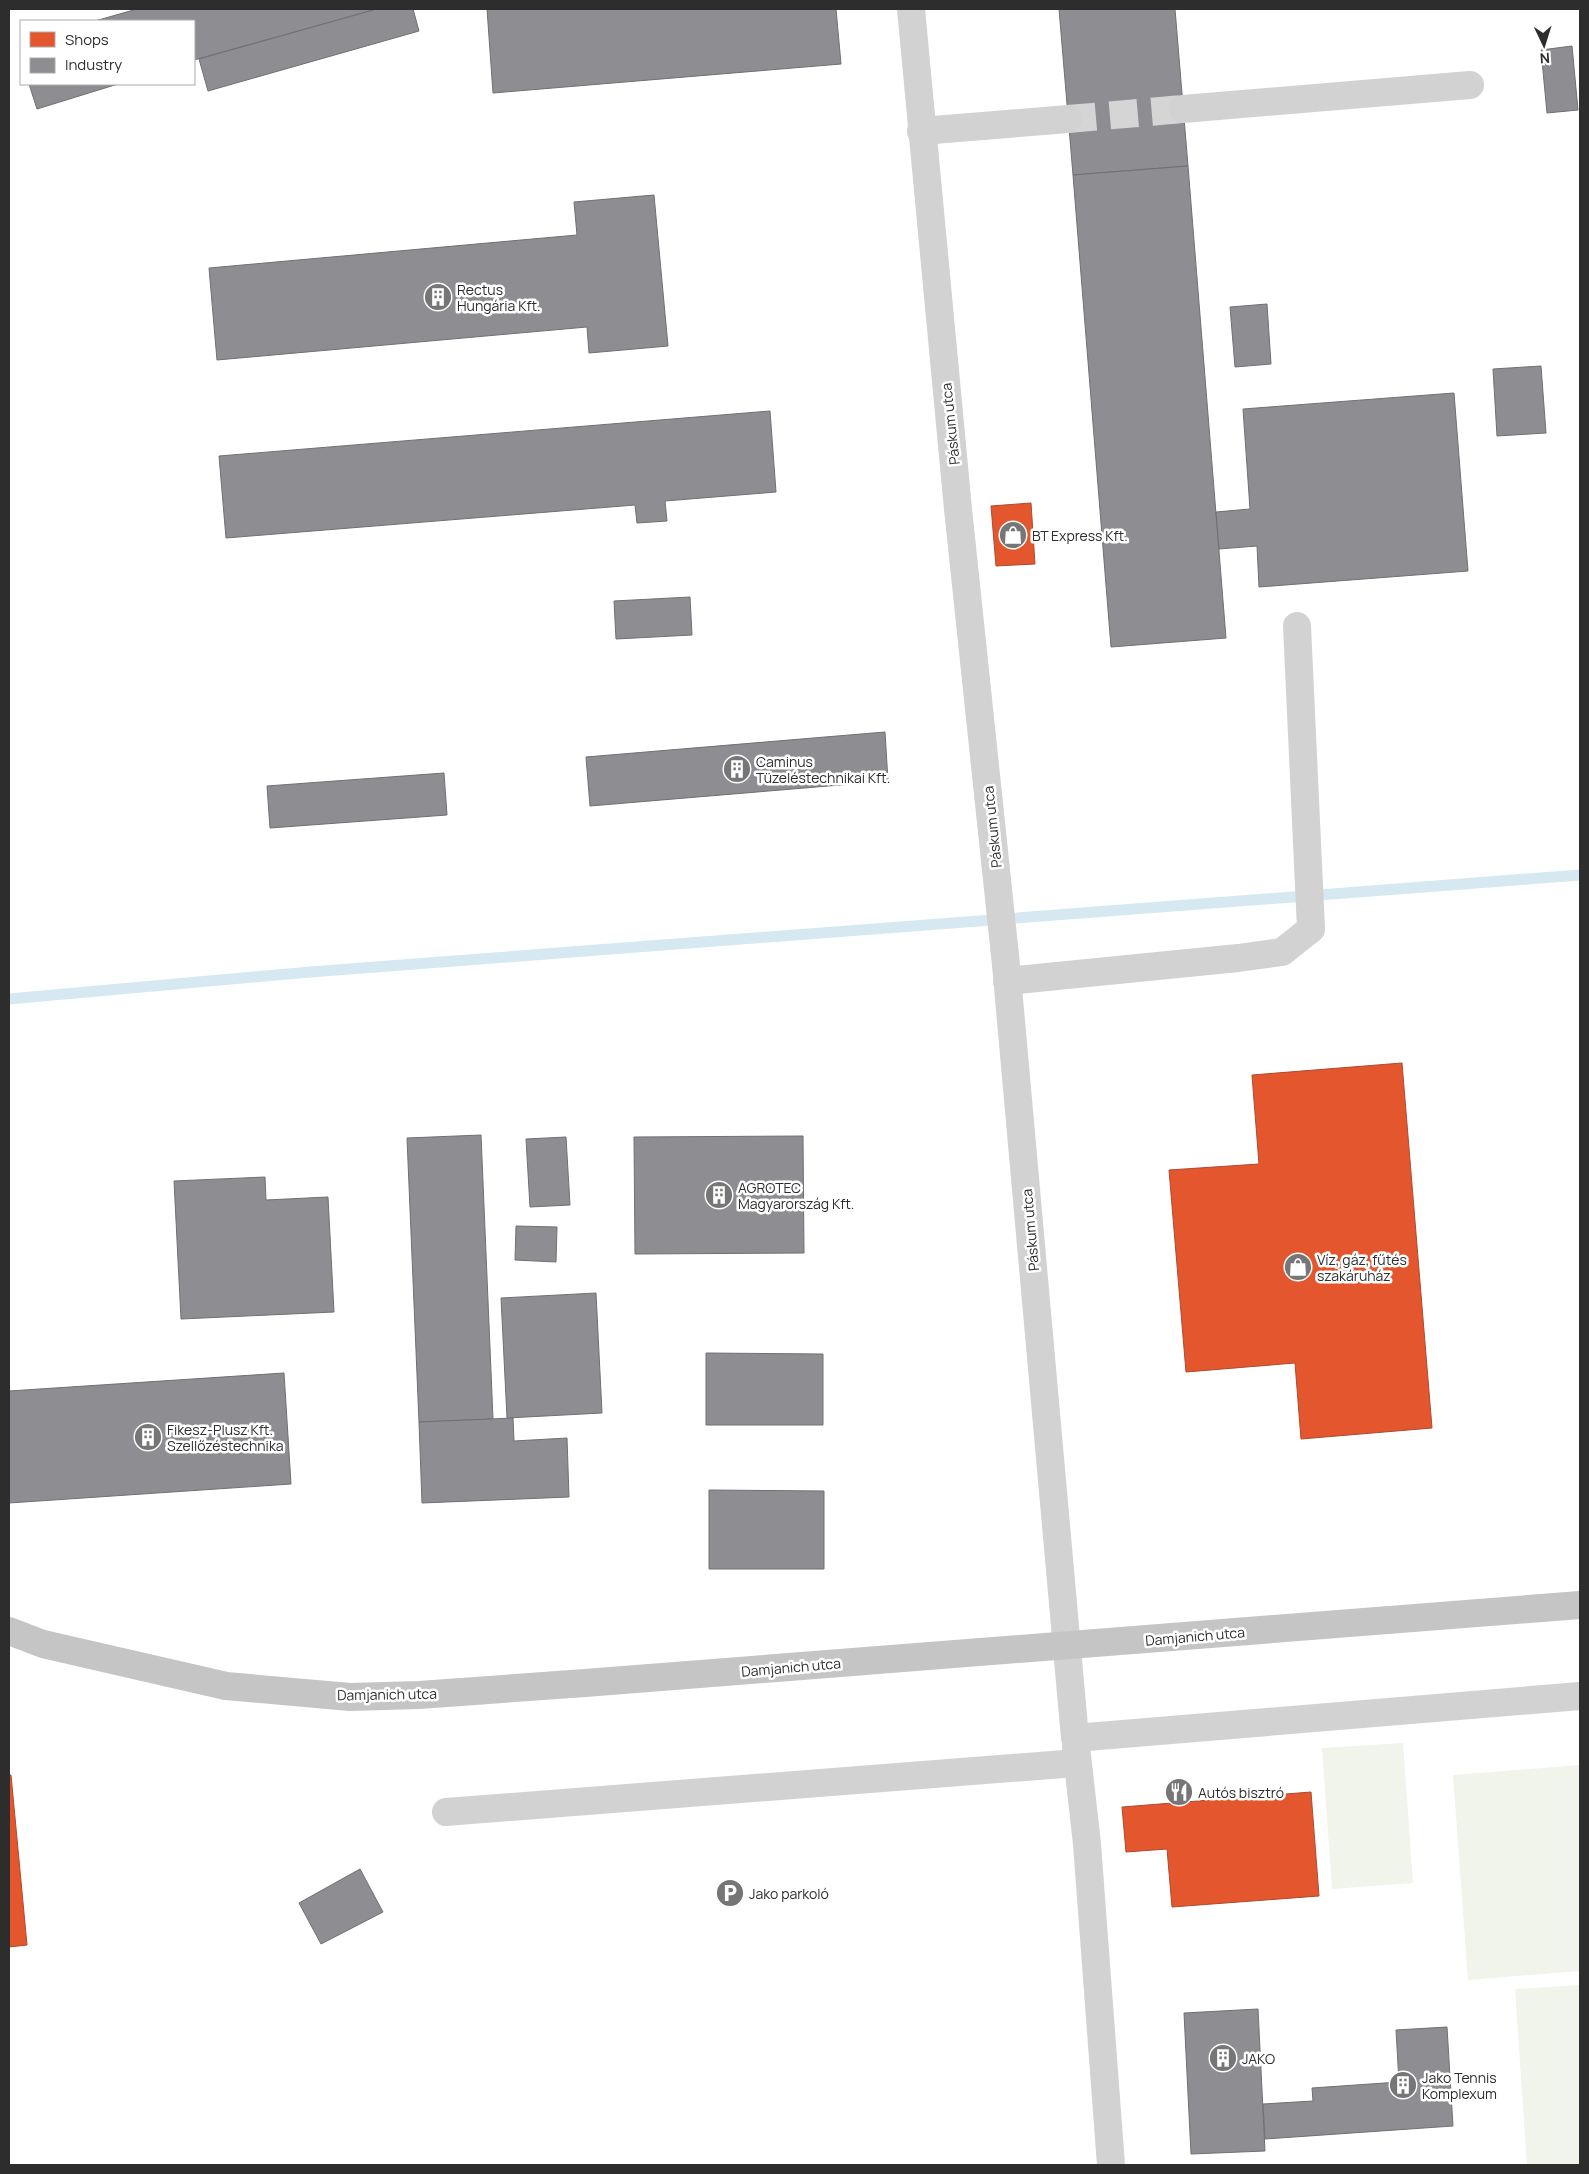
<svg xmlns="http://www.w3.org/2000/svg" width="1589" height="2174" font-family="Manrope,sans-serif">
	<rect width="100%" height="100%" fill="#fff"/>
	<!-- green -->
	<g fill="#f0f4eb">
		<polygon points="1403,1743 1413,1883 1332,1889 1322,1748"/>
		<polygon points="1580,1765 1580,1971 1468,1980 1453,1775"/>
		<polygon points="1580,1985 1580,2165 1527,2165 1515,1989"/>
	</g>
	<!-- shops -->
	<g fill="#e4572e" stroke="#ad4a2e">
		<polygon points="1031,503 1035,564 996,566 991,506"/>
		<polygon points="1402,1063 1432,1428 1301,1439 1295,1363 1186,1372 1169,1170 1259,1164 1252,1075"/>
		<polygon points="9,1775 11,1775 27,1945 9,1947"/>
		<polygon points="1311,1792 1319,1896 1172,1907 1167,1849 1126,1852 1122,1807"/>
	</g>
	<!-- industry -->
	<g fill="#8d8d92" stroke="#707074">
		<polygon points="137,9 377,9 194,60 194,21 95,21"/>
		<polygon points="377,9 413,9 419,31 208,91 199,59"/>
		<polygon points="487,9 836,9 841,64 493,93"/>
		<polygon points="1059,9 1175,9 1188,166 1073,175"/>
		<polygon points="1572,46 1578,110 1547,113 1541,50"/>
		<polygon points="29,84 118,84 37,109"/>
		<polygon points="1188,166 1226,638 1111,647 1073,175"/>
		<polygon points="654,195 668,346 589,353 587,327 217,360 209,268 577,235 574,202"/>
		<polygon points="1267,304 1271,364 1235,367 1230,307"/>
		<polygon points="1541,366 1546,433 1497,436 1493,369"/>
		<polygon points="1454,393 1468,571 1259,587 1257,546 1219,549 1216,512 1250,509 1243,409"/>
		<polygon points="770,411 776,492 665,501 667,521 637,523 635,505 226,538 219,456"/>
		<polygon points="690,597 692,635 616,639 614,601"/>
		<polygon points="885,732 888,781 590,806 586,757"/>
		<polygon points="444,773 447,815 270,828 267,786"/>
		<polygon points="481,1135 493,1419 419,1422 407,1138"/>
		<polygon points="803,1136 804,1253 635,1254 634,1137"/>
		<polygon points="566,1137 570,1205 530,1207 526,1139"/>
		<polygon points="265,1177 266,1200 328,1197 334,1312 181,1319 174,1181"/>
		<polygon points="516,1226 557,1227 556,1262 515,1260"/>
		<polygon points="596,1293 602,1413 507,1418 501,1298"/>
		<polygon points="706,1353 823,1354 823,1425 706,1425"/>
		<polygon points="284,1373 291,1484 9,1503 9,1391"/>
		<polygon points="513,1418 514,1441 567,1438 569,1497 422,1503 419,1422"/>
		<polygon points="709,1490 824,1491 824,1569 709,1569"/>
		<polygon points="360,1869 383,1912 321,1944 299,1903"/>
		<polygon points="1258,2009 1265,2151 1191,2154 1184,2013"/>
		<polygon points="1447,2027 1453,2126 1265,2139 1263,2104 1313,2101 1312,2088 1399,2082 1396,2030"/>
	</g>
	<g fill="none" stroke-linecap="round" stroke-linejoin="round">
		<!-- stream -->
		<polyline stroke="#d6e9f2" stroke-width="11" points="9,999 310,972 1580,875"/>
		<!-- minor-tunnel -->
		<polyline stroke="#d5d5d5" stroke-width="28" stroke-dasharray="28 14" stroke-linecap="butt" points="1068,119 1183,109"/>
		<!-- minor -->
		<g stroke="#d2d2d2" stroke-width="28">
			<polyline points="911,9 958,509 1006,965 1075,1738 1580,1696"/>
			<polyline points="1183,109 1470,85"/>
			<polyline points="921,131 1068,119"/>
			<polyline points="1007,981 1238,958 1282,952 1311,929 1297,626"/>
			<polyline points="1076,1746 1087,1844 1111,2165"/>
			<polyline points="446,1812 1077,1763"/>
		</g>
		<!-- major -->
		<polyline stroke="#c5c5c5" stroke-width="28" points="9,1631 43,1644 226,1686 350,1697 419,1695 585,1683 1580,1605"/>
	</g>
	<!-- icons -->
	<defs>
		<symbol id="building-disc" viewBox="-11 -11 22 22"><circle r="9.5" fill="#767676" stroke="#fff"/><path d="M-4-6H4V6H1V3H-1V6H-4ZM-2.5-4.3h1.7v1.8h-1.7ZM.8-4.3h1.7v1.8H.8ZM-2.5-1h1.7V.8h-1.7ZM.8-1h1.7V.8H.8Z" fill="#fff"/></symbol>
		<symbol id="shop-disc" viewBox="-11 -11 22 22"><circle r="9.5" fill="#767676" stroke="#fff"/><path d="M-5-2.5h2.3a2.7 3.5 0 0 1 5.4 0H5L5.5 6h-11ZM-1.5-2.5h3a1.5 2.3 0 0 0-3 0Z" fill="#fff"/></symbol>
		<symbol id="restaurant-disc" viewBox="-11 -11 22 22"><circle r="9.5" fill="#767676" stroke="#fff"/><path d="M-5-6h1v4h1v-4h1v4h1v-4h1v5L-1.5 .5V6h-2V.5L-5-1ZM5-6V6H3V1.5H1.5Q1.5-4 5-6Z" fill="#fff"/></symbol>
		<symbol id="parking-disc" viewBox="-11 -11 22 22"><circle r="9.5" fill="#767676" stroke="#fff"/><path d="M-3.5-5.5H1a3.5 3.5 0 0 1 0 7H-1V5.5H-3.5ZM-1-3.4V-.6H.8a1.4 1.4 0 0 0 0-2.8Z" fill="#fff"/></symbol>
	</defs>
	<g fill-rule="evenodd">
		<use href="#building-disc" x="422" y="281" width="32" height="32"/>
		<use href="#shop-disc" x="997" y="519" width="32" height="32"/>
		<use href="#building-disc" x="721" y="753" width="32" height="32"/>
		<use href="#building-disc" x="703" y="1179" width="32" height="32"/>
		<use href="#shop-disc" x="1282" y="1251" width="32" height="32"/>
		<use href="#building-disc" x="132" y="1421" width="32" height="32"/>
		<use href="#restaurant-disc" x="1163" y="1776" width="32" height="32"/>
		<use href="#parking-disc" x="714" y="1877" width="32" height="32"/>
		<use href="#building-disc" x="1207" y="2042" width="32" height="32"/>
		<use href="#building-disc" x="1387" y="2069" width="32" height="32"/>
	</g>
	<g text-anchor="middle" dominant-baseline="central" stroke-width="5" stroke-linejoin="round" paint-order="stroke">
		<!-- poi labels -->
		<g font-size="14" fill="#2d2d2d" stroke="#fff" text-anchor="start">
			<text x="457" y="289">Rectus<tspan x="457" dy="16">Hungária Kft.</tspan></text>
			<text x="1032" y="535">BT Express Kft.</text>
			<text x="756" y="761">Caminus<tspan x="756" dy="16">Tüzeléstechnikai Kft.</tspan></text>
			<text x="738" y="1187">AGROTEC<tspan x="738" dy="16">Magyarország Kft.</tspan></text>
			<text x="1317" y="1259">Víz, gáz, fűtés<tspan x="1317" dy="16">szakáruház</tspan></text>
			<text x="167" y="1429">Fikesz-Plusz Kft.<tspan x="167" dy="16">Szellőzéstechnika</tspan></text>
			<text x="1198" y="1792">Autós bisztró</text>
			<text x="749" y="1893">Jako parkoló</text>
			<text x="1242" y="2058">JAKO</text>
			<text x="1422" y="2077">Jako Tennis<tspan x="1422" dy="16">Komplexum</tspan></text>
		</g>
		<!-- street labels -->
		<g font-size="14" fill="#2d2d2d" stroke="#fff">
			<text transform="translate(950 424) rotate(-96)">Páskum utca</text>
			<text transform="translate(992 827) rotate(-96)">Páskum utca</text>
			<text transform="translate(1030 1230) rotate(-95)">Páskum utca</text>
			<text transform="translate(1195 1636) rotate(-5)">Damjanich utca</text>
			<text transform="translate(791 1667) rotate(-5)">Damjanich utca</text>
			<text transform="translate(387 1694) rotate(-1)">Damjanich utca</text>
		</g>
	</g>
	<!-- border -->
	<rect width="1589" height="2174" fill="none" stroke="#2d2d2d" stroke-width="20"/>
	<!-- legend -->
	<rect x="20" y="20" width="175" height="65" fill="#ffffff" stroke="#ababab"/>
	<rect x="30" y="32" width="25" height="15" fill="#e4572e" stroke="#ababab"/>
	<text x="65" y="45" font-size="15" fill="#2d2d2d">Shops</text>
	<rect x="30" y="58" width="25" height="15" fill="#8d8d92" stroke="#ababab"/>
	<text x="65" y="70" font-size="15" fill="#2d2d2d">Industry</text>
	<!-- north arrow -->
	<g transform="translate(1544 45) rotate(176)" stroke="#ffffff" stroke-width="4" paint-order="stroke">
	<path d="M0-4L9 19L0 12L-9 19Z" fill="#2d2d2d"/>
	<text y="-8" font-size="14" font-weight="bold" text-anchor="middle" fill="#2d2d2d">N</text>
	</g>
</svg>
